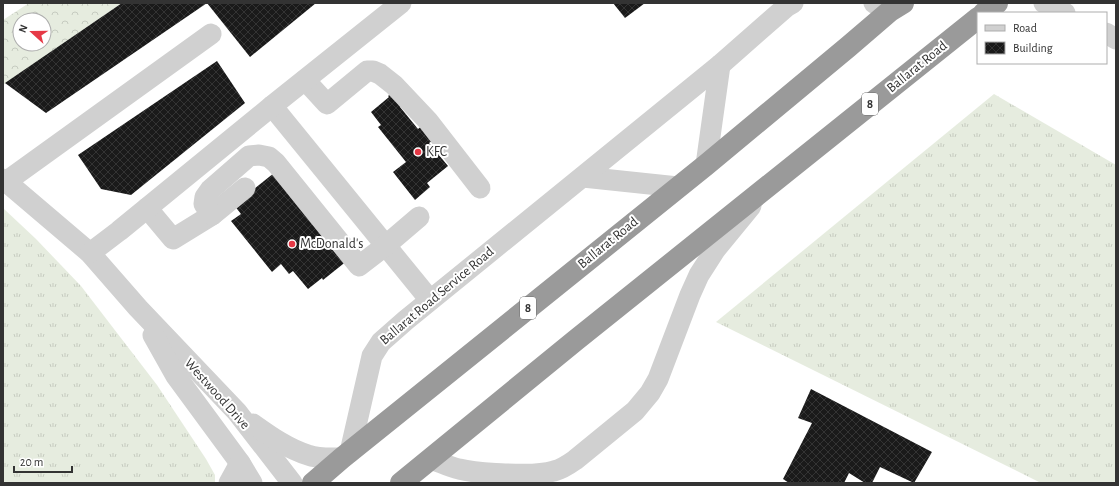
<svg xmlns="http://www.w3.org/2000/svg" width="1119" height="486" font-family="'Alegreya Sans',sans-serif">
	<defs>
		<pattern id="grass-tufts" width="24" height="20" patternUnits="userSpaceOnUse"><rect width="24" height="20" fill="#e6ecdf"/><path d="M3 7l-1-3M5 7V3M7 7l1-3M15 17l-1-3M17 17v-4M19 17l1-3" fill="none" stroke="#c6cbc0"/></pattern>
		<pattern id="forest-crowns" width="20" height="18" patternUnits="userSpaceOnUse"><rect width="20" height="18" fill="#e6ecdf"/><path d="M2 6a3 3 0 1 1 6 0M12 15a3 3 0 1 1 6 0" fill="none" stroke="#c6cbc0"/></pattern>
		<pattern id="building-cross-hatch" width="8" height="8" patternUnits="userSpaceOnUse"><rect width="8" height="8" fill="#1a1a1a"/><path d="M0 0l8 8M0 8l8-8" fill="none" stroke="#333"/></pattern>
	</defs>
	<rect width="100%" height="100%" fill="#fff"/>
	<!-- grass -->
	<g fill="url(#grass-tufts)">
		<polygon points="994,94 1116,165 1116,483 1041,483 716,322"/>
		<polygon points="3,208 36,239 81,286 157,385 206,459 215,475 215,483 3,483"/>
	</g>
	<!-- forest -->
	<path fill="url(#forest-crowns)" fill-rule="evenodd" d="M29,3H122L3,85V20ZM20,20H44V44H20Z"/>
	<!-- building -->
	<g fill="url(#building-cross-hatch)">
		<polygon points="122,3 207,3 46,113 5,83"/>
		<polygon points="207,3 316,3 250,57"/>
		<polygon points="613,3 645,3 625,18"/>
		<polygon points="217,61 245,103 131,195 101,189 78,155"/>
		<polygon points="396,90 400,107 418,129 423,125 435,139 429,143 448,166 427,183 430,187 415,200 393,172 406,162 378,127 381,125 371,112 389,97 388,96"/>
		<polygon points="279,169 348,260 323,280 322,278 308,289 293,271 289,274 281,264 272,272 231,221 241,214 234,205"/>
		<polygon points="811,389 932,452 914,483 880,467 872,483 865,483 849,473 844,483 789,483 783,479 812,423 798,418"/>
	</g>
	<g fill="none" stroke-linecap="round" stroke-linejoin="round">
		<!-- minor -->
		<g stroke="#d0d0d0" stroke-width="21">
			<polyline points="874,3 890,11"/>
			<polyline points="1044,3 1065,13"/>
			<polyline points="1106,33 1116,39"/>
			<polyline points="305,80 327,104 367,71 373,71 380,74 394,85 428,121 480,188"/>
			<polyline points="272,106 430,300"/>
			<polyline points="706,165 720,65"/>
			<polyline points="583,177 678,187"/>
			<polyline points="3,179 90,253 138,308 237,412 292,483"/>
			<polyline points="7,181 211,34"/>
			<polyline points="147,208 173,239 212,215 245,188"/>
			<polyline points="212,215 204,204 205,197 210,190 249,156 259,155 269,157 276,163 359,266 385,246 419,217"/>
			<polyline points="90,253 119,231 272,106 401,3"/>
			<polyline points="153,335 176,376 240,463 252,483"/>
			<path d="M253,424C270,436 288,449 308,455C318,459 331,458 342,458"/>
			<polyline points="350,452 372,356 381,342 406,320 720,65 786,7 793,3"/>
			<path d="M431,459C440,462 449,467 459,469C474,473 490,473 505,474C521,474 538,476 554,471C562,469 568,465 575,460L635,411L650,393L658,379L690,295L699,275L715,250L751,206"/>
			<polyline points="229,483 240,463"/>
		</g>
		<!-- highway -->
		<g stroke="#9a9a9a" stroke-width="22">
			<polyline points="984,13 997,3"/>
			<polyline points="313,483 342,458 706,165 848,47 890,11 903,3"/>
			<polyline points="401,483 576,340 978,18"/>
		</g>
	</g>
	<!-- markers -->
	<g fill="#e63946" stroke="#fff" stroke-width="1.5">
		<circle cx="418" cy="152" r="4"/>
		<circle cx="292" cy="244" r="4"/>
	</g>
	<g text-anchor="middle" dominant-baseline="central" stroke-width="4" stroke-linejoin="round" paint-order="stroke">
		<!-- shield labels -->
		<g fill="#fff" stroke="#707070" stroke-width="1">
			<rect x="862" y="93" width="16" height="22" rx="3"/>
			<rect x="520" y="297" width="16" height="22" rx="3"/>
		</g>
		<g font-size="13" font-weight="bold" fill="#333">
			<text x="870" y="104">8</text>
			<text x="528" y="308">8</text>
		</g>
		<!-- street labels -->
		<g font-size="14" fill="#333" stroke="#fff">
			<text transform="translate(917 67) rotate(-39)">Ballarat Road</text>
			<text transform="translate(608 243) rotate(-39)">Ballarat Road</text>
			<text transform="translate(437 296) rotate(-40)">Ballarat Road Service Road</text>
			<text transform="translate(217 394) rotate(48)">Westwood Drive</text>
		</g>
		<!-- poi labels -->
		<g font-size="14" fill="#333" stroke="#fff" text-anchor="start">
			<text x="426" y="152">KFC</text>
			<text x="300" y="244">McDonald's</text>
		</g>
	</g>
	<!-- border -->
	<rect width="1119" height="486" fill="none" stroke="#333333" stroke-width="8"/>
	<!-- legend -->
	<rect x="977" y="12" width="130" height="52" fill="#ffffff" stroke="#adadad"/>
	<rect x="985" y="25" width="20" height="6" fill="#d0d0d0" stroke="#adadad"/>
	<text x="1013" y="32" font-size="12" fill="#333333">Road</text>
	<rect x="985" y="42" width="20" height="12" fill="url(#building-cross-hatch)" stroke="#adadad"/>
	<text x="1013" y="52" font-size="12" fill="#333333">Building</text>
	<!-- north arrow -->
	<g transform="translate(32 32) rotate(291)"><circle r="19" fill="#ffffff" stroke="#adadad"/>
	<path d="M0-3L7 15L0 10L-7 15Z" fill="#e63946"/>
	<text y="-6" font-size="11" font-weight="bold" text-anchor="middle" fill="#333333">N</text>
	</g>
	<!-- scale -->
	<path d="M14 466v6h58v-6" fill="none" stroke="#333333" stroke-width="2"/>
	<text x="20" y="466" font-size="12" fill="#333333" stroke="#ffffff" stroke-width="3" paint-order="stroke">20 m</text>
</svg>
